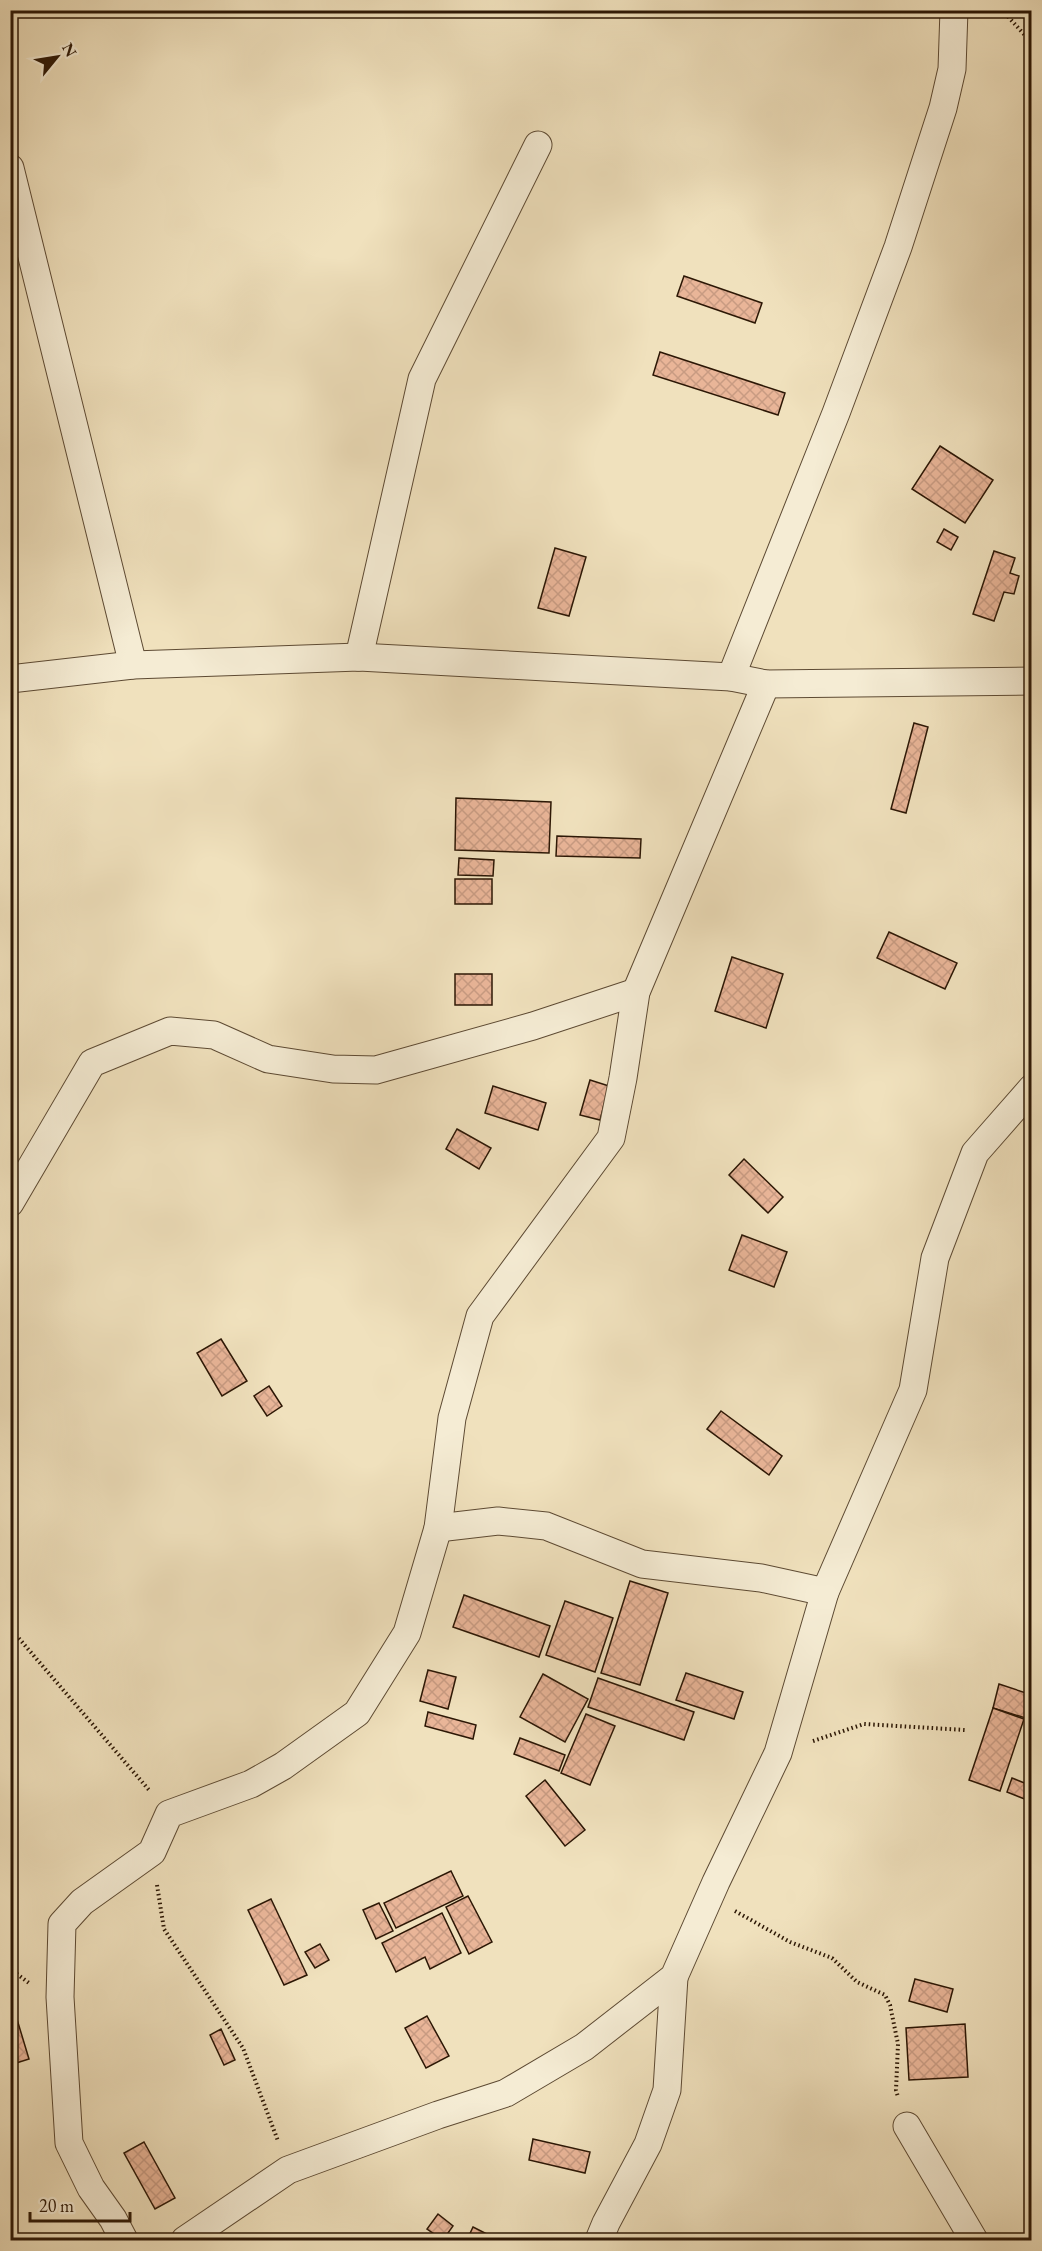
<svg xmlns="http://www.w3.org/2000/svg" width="1042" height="2251" font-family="'EB Garamond',serif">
	<defs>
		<pattern id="building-cross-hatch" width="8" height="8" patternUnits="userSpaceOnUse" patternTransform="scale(1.5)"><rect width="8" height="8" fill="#e9b598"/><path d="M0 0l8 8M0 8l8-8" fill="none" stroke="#c89b82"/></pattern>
	</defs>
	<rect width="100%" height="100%" fill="#f0e1bd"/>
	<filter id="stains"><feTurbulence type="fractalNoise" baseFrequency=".00333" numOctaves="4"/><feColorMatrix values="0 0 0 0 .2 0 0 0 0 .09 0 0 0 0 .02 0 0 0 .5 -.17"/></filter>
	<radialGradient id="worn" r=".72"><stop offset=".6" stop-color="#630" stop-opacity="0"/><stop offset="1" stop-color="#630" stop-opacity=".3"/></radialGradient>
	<!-- building -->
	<g fill="url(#building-cross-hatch)" stroke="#2c1705" stroke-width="1.5">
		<polygon points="684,276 762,303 755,323 677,296"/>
		<polygon points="660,352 785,393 778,415 653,375"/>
		<polygon points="940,446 993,480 965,523 912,489"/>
		<polygon points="944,529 958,537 951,550 937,542"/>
		<polygon points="555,548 586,557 569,616 538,608"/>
		<polygon points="994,551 1015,558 1010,573 1019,576 1014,594 1004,592 994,621 973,614"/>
		<polygon points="914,723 928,727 906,813 891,809"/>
		<polygon points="456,798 551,802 549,853 455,850"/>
		<polygon points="557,836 641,839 640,858 556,856"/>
		<polygon points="459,858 494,860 493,876 458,875"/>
		<rect x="455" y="879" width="37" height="25"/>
		<polygon points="889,932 957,963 945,989 877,958"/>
		<polygon points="732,957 783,974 766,1028 715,1011"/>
		<rect x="455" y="974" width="37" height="31"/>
		<polygon points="590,1080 609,1086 600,1120 580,1115"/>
		<polygon points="493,1086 546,1103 538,1130 485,1113"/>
		<polygon points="457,1129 491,1148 479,1169 446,1149"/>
		<polygon points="744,1159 783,1197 768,1213 729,1175"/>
		<polygon points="742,1235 787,1252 774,1287 729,1270"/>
		<polygon points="221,1339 247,1381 222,1396 197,1353"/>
		<polygon points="269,1386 282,1406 267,1416 254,1396"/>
		<polygon points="721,1411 782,1456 769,1475 707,1429"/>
		<polygon points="630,1581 668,1593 640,1685 601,1673"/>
		<polygon points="464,1595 550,1626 539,1657 453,1627"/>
		<polygon points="565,1601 613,1618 595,1672 546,1655"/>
		<polygon points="428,1670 456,1677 448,1709 420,1701"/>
		<polygon points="686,1673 743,1692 734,1719 676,1700"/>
		<polygon points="543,1674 588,1699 565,1742 520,1717"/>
		<polygon points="598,1678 694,1712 684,1740 588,1707"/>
		<polygon points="999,1684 1032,1695 1032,1720 993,1708"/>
		<polygon points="993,1708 1024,1719 1000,1791 969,1780"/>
		<polygon points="428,1712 476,1725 473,1739 425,1726"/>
		<polygon points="586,1714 615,1726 590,1785 561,1773"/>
		<polygon points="520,1738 565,1755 559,1771 514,1754"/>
		<polygon points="1012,1778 1032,1786 1032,1802 1007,1792"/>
		<polygon points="545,1780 585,1830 565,1846 526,1796"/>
		<polygon points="451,1871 463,1896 396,1928 384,1903"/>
		<polygon points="468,1896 492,1942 469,1954 446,1907"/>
		<polygon points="271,1899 307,1975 284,1985 248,1910"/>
		<polygon points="379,1903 393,1931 376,1939 363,1910"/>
		<polygon points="442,1913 461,1953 430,1969 425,1957 396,1972 382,1943"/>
		<polygon points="320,1944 329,1960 315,1968 305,1952"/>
		<polygon points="915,1979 953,1989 947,2012 909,2001"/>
		<polygon points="16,2016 29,2059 10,2065 10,2017"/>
		<polygon points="427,2016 449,2056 426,2068 405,2028"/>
		<polygon points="965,2024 968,2077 909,2080 906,2028"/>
		<polygon points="221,2029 235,2060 224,2065 210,2035"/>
		<polygon points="533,2139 590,2152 585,2173 529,2160"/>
		<polygon points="144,2142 175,2198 155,2209 124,2153"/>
		<polygon points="438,2214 453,2226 443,2240 427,2229"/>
		<polygon points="473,2227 491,2236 489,2240 467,2240"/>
	</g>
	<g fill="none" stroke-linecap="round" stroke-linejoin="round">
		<defs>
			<g id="minor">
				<polyline points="10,168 133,665"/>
				<polyline points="359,657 422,379 538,145"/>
				<polyline points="731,677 836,413 898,247 943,108 952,69 954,10"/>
				<polyline points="10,679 133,665 359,657 731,677 766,684 1032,681"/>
				<polyline points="10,1203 92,1063 170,1031 214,1035 268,1059 333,1069 376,1070 533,1026 636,992"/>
				<polyline points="438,1528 498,1521 546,1526 642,1564 761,1578 825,1592"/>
				<polyline points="907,2126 974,2240"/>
				<polyline points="124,2240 113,2219 91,2188 69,2143 60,1997 62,1924 82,1902 152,1852 169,1814 251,1784 283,1766 357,1713 407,1633 438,1528 452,1418 480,1316 611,1138 623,1078 636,992 766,684"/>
				<polyline points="185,2240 288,2170 438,2115 506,2093 584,2047 674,1977 716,1882 778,1753 825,1592 913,1390 935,1258 975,1153 1032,1088"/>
				<polyline points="599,2240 606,2223 648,2144 667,2090 674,1977"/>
			</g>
		</defs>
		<!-- minor casing -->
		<use href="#minor" stroke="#5d4a33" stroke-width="29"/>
		<!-- path -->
		<g stroke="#2c1705" stroke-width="4" stroke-dasharray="1.5 3" stroke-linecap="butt">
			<polyline points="1002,10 1032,43"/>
			<polyline points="10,1628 149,1790"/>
			<polyline points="813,1741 864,1724 965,1730"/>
			<polyline points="157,1885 164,1929 243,2048 278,2141"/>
			<polyline points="735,1911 790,1942 832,1958 857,1982 885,1995 890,2005 898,2044 896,2090 898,2097"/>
			<polyline points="13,1971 29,1983"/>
		</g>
		<!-- minor -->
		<use href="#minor" stroke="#f5ecd4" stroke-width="27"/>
	</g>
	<!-- margin -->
	<rect width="1042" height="2251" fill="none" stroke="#f0e1bd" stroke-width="36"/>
	<rect x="12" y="12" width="1018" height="2227" fill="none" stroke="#2c1705" stroke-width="3"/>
	<rect x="18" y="18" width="1006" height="2215" fill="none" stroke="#2c1705" stroke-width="1.5"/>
	<!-- north arrow -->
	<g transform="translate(57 57) rotate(60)" stroke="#f5ecd4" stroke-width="4.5" paint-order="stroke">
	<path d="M0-4.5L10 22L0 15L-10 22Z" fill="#2c1705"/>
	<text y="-9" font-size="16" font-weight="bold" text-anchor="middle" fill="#2c1705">N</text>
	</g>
	<!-- scale -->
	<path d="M30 2212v9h100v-9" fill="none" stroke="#2c1705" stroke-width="3"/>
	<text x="39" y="2212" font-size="18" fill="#2c1705" stroke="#f5ecd4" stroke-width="4.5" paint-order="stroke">20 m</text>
	<rect width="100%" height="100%" filter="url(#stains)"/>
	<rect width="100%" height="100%" fill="url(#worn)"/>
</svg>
